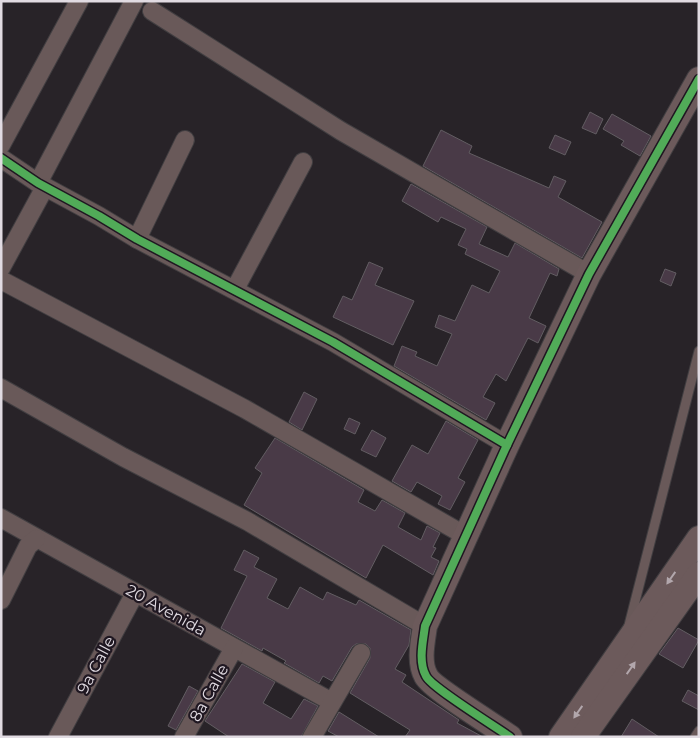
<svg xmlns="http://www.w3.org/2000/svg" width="700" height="738" font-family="Montserrat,sans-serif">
	<rect width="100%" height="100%" fill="#282328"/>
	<!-- building -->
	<g fill="#493a47" stroke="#625d62">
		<polygon points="590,112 603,119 596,134 582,128"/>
		<polygon points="612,114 651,136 640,156 621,145 624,141 603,129"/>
		<polygon points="441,130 472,146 469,153 549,188 554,176 566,181 558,197 602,222 582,258 423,166"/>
		<polygon points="555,135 571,142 565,155 549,148"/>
		<polygon points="411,184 487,227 479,244 508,257 515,243 559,269 557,276 550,273 529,318 546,326 538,343 528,338 506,381 496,374 483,397 495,403 486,420 394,366 402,346 417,352 415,356 437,366 452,334 435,327 439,315 455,321 472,285 489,293 500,271 465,254 467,249 458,245 466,229 441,217 438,222 402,201"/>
		<polygon points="369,262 383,268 375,285 414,301 393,345 333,317 343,296 352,300"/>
		<polygon points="665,269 676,273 671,286 660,281"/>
		<polygon points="304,392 317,399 302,430 289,422"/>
		<polygon points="349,418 360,423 355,434 344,429"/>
		<polygon points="446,421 478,440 458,478 465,482 450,510 438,504 442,496 417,482 411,492 392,481 412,445 428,454"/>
		<polygon points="372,430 386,438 376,457 361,450"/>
		<polygon points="275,438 364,490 358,502 375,511 382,500 405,513 398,527 421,540 427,526 440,533 433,547 436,548 431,557 439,561 433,575 383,545 366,578 244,505 262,473 255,468"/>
		<polygon points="244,550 259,558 254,567 277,579 267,598 288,609 300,587 323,600 327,592 356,605 359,600 411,630 409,645 395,669 406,675 402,682 459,720 457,723 483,737 405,737 410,730 350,693 370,658 370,648 366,644 356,644 352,647 332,681 323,676 319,683 284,663 286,661 263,648 262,651 221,628 247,576 234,570"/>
		<polygon points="678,628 699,640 683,668 659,654"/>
		<polygon points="242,664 275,682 263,703 291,719 304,699 318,706 301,737 229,737 205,721"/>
		<polygon points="189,686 198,691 176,730 168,726"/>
		<polygon points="688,690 699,696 699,710 682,701"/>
		<polygon points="339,712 379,737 339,737 328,731"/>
		<polygon points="632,719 659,737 621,737"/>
	</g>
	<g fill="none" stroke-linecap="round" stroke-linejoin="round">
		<defs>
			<g id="lane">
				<polyline points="629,625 699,351"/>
				<polyline points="695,737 699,731"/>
			</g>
			<g id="street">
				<polyline points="152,11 341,131 589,274"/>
				<polyline points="1,145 79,1"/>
				<polyline points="1,158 38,183 99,216 137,239 333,342 507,445"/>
				<polyline points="38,183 134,1"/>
				<polyline points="137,239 185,140"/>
				<polyline points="1,268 45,187"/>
				<polyline points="1,280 245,409 466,536"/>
				<polyline points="235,289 303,162"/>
				<polyline points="1,388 123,457 247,521 425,626"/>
				<polyline points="1,518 332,702"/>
				<polyline points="1,600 28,546 36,539"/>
				<polyline points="58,737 135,593"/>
				<polyline points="184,737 234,648"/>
				<polyline points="312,737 361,653"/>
			</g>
			<g id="secondary">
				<path d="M510,737C496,727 431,687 426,676C418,662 423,641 425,626L507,445L589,274L699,79"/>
				<polyline points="561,737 699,538"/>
				<polyline points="583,737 699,574"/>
			</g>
		</defs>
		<!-- lane casing -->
		<use href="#lane" stroke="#413e41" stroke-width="11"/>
		<!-- street casing -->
		<use href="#street" stroke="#413e41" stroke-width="20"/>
		<!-- secondary casing -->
		<use href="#secondary" stroke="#413e41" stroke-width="26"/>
		<!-- lane -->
		<use href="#lane" stroke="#695959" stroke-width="9"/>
		<!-- street -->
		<use href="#street" stroke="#695959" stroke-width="18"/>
		<!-- secondary -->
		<use href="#secondary" stroke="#6c5a5b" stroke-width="24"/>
		<defs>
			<g id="cycleway">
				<polyline points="1,158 38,183 99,216 137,239 333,342 507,445"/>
				<path d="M510,737C496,727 431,687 426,676C418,662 423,641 425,626L507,445L589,274L699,79"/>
			</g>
		</defs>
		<!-- cycleway casing -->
		<use href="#cycleway" stroke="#1f1721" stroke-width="11"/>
		<!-- cycleway -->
		<use href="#cycleway" stroke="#51ab58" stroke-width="8"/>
	</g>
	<!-- one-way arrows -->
	<defs><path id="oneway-solid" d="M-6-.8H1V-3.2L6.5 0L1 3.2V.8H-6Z" transform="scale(1.25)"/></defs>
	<g fill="#b2a7ac">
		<use href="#oneway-solid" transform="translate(671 578) rotate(125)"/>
		<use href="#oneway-solid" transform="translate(631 668) rotate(-55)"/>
		<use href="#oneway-solid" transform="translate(578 712) rotate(125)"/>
	</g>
	<g text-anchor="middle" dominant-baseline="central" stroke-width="4.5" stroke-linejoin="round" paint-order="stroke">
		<!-- street labels -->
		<g font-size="16" fill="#e1dbe2" stroke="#1f1721">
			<text transform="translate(166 610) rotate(29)">20 Avenida</text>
			<text transform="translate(96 665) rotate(-62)">9a Calle</text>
			<text transform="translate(209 693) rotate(-61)">8a Calle</text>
		</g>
	</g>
	<!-- border -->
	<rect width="700" height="738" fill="none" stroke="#e1dbe2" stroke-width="5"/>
</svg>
